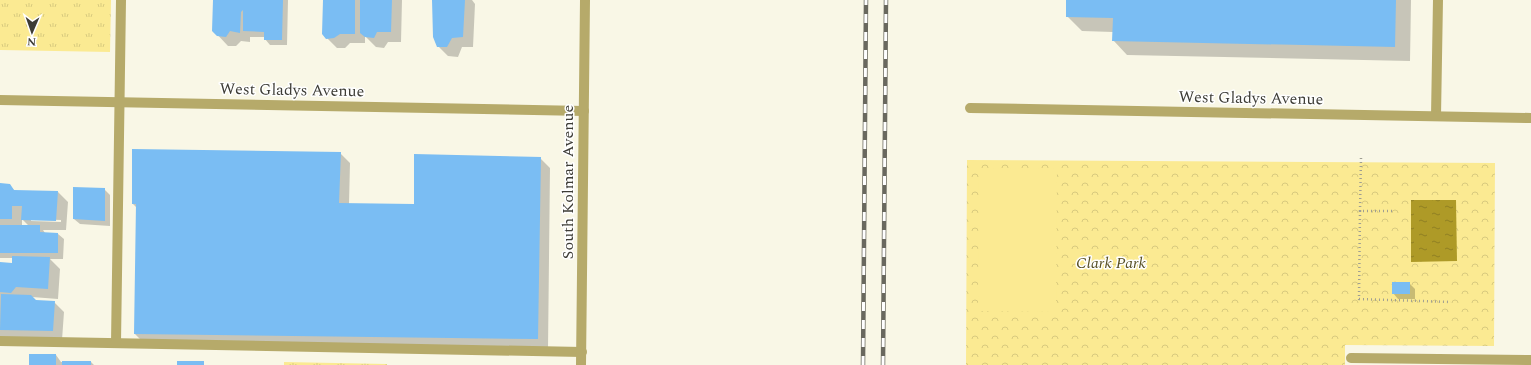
<svg xmlns="http://www.w3.org/2000/svg" width="1531" height="365" font-family="Spectral,serif">
	<defs>
		<pattern id="grass-tufts" width="24" height="20" patternUnits="userSpaceOnUse"><rect width="24" height="20" fill="#fbea92"/><path d="M3 7l-1-3M5 7V3M7 7l1-3M15 17l-1-3M17 17v-4M19 17l1-3" fill="none" stroke="#d8ca7e"/></pattern>
		<pattern id="park-crowns" width="20" height="18" patternUnits="userSpaceOnUse"><rect width="20" height="18" fill="#fbea92"/><path d="M2 6a3 3 0 1 1 6 0M12 15a3 3 0 1 1 6 0" fill="none" stroke="#d8ca7e"/></pattern>
		<pattern id="water-ripples" width="26" height="14" patternUnits="userSpaceOnUse"><rect width="26" height="14" fill="#ae9a27"/><path d="M2 4q2-2 4 0t4 0M15 11q2-2 4 0t4 0" fill="none" stroke="#8f7f22"/></pattern>
	</defs>
	<rect width="100%" height="100%" fill="#f9f7e6"/>
	<!-- grass -->
	<g fill="url(#grass-tufts)">
		<polygon points="0,0 111,0 110,52 0,50"/>
		<polygon points="284,362 387,364 387,365 284,365"/>
	</g>
	<!-- park -->
	<polygon fill="url(#park-crowns)" points="967,160 1495,163 1494,346 1345,345 1345,365 966,365"/>
	<!-- pitch -->
	<polygon fill="#fbea92" points="979,168 1057,169 1056,312 978,311"/>
	<!-- water -->
	<polygon fill="url(#water-ripples)" points="1411,200 1456,200 1457,261 1411,262"/>
	<!-- shadow -->
	<g fill="#0003" fill-rule="evenodd">
		<polygon points="214,0 288,0 287,45 270,45 265,39 265,37 250,37 250,42 241,41 236,46 228,46 213,30"/>
		<polygon points="324,0 402,0 401,42 388,42 384,48 376,47 365,36 365,43 350,43 345,48 337,48 327,38"/>
		<polygon points="433,0 472,0 475,4 473,47 462,47 458,57 448,56 438,46"/>
		<polygon points="1067,0 1411,0 1410,61 1127,55 1113,40 1113,32 1082,31 1067,16"/>
		<polygon points="340,153 350,163 349,204 414,205 540,158 550,168 548,349 145,344 135,334 137,208 133,204"/>
		<path d="M0,184L9,185L15,191L58,192L68,202L66,230H43L45,233L58,234L64,239L63,259H50L60,269L58,299L32,297L36,301L54,302L64,312L62,340L0,339V263L13,264V258H0ZM22,219L29,226H22ZM31,219L61,220V222L31,221Z"/>
		<polygon points="104,189 110,195 110,226 80,224 74,219"/>
		<polygon points="1409,283 1415,289 1415,299 1398,299 1393,293"/>
		<polygon points="56,355 61,362 91,362 94,365 30,365"/>
	</g>
	<!-- building -->
	<g fill="#7abdf3">
		<polygon points="213,0 283,0 282,40 264,40 264,32 243,31 243,10 241,12 240,33 230,31 226,37 217,36 212,31"/>
		<polygon points="323,0 355,0 355,34 340,34 334,38 326,39 322,34"/>
		<polygon points="360,0 392,0 391,32 377,32 374,38 365,37 360,33"/>
		<polygon points="432,0 465,0 463,37 452,38 447,47 437,47 433,37"/>
		<polygon points="1066,0 1396,0 1395,47 1112,41 1113,18 1066,17"/>
		<polygon points="132,149 341,152 339,203 414,204 414,154 541,157 538,339 134,334 136,204 132,204"/>
		<polygon points="0,183 10,184 14,190 58,191 56,221 21,220 22,206 12,206 12,219 0,219"/>
		<polygon points="73,187 105,188 105,221 73,219"/>
		<polygon points="0,225 40,225 40,232 58,233 58,253 0,253"/>
		<polygon points="12,256 50,257 48,289 16,287 11,293 0,292 0,262 12,263"/>
		<rect x="1392" y="282" width="18" height="12"/>
		<polygon points="1,294 31,295 36,300 55,301 53,331 0,330"/>
		<rect x="29" y="354" width="27" height="11"/>
		<rect x="62" y="361" width="29" height="4"/>
		<rect x="177" y="361" width="27" height="4"/>
	</g>
	<g fill="none" stroke-linecap="round" stroke-linejoin="round">
		<!-- path -->
		<g stroke="#9f9e92" stroke-width="2.5" stroke-dasharray="1 3" stroke-linecap="butt">
			<polyline points="1361,158 1360,211 1392,211"/>
			<polyline points="1360,211 1359,299 1451,302"/>
		</g>
		<!-- service -->
		<g stroke="#b6aa6a" stroke-width="10">
			<polyline points="1436,116 1438,0"/>
			<polyline points="0,341 582,352"/>
			<polyline points="116,343 121,0"/>
			<polyline points="1351,358 1531,360"/>
		</g>
		<!-- minor -->
		<g stroke="#b6aa6a" stroke-width="10">
			<polyline points="0,100 584,111"/>
			<polyline points="970,108 1531,118"/>
			<polyline points="581,365 585,0"/>
		</g>
		<defs>
			<g id="rail">
				<polyline points="863,365 866,0"/>
				<polyline points="883,365 886,0"/>
			</g>
		</defs>
		<!-- rail casing -->
		<use href="#rail" stroke="#69685e" stroke-width="4.5"/>
		<!-- rail -->
		<use href="#rail" stroke="#fff" stroke-width="3" stroke-dasharray="9" stroke-linecap="butt"/>
	</g>
	<g text-anchor="middle" dominant-baseline="central" stroke-width="3" stroke-linejoin="round" paint-order="stroke">
		<!-- street labels -->
		<g font-size="16" fill="#3d3c35" stroke="#fff">
			<text transform="translate(292 90) rotate(1)">West Gladys Avenue</text>
			<text transform="translate(1251 98) rotate(1)">West Gladys Avenue</text>
			<text transform="translate(568 182) rotate(-90)">South Kolmar Avenue</text>
		</g>
		<!-- park labels -->
		<g font-size="16" font-style="italic" fill="#595125" stroke="#fff">
			<text x="1111" y="263">Clark Park</text>
		</g>
	</g>
	<!-- north arrow -->
	<g transform="translate(32 32) rotate(182)" stroke="#ffffff" stroke-width="3" paint-order="stroke">
	<path d="M0-3L7 15L0 10L-7 15Z" fill="#3d3c35"/>
	<text y="-6" font-size="11" font-weight="bold" text-anchor="middle" fill="#3d3c35">N</text>
	</g>
</svg>
